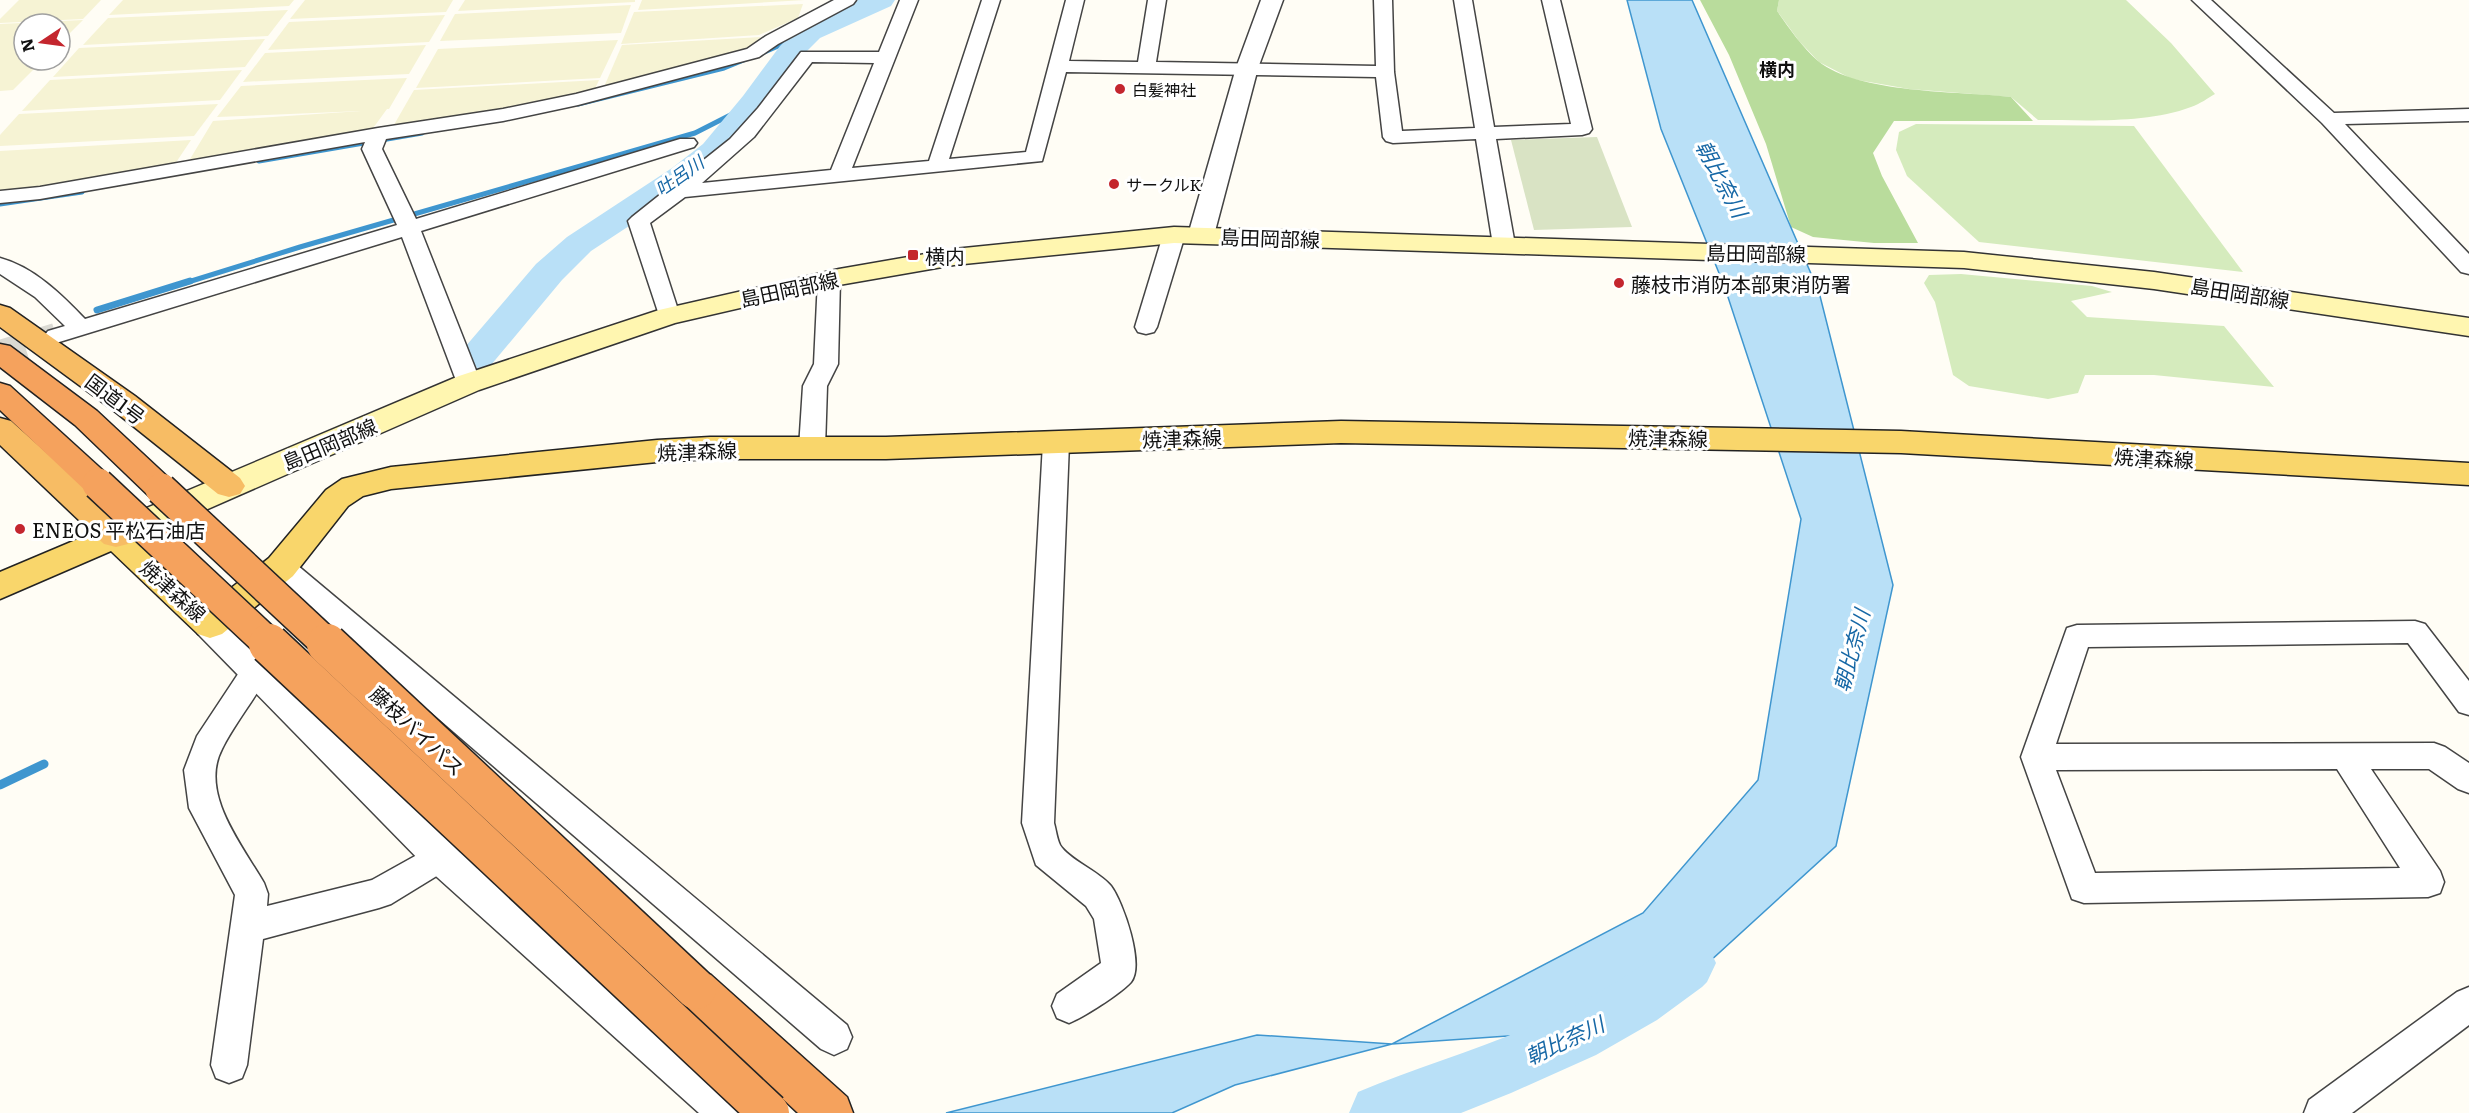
<svg xmlns="http://www.w3.org/2000/svg" width="2469" height="1113" font-family="Literata,'Noto Sans JP',serif">
	<rect width="100%" height="100%" fill="#fffdf5"/>
	<!-- farmland -->
	<g fill="#f6f3d4">
		<polygon points="19,0 101,0 83,19 0,23 0,19"/>
		<polygon points="123,0 294,0 289,6 109,15"/>
		<polygon points="305,0 453,0 446,12 290,19"/>
		<polygon points="465,0 635,0 635,2 458,11"/>
		<polygon points="642,0 805,0 638,10"/>
		<polygon points="803,4 798,18 759,35 621,44 634,12"/>
		<polygon points="631,5 621,33 440,41 455,14"/>
		<polygon points="288,10 268,36 83,45 108,18"/>
		<polygon points="445,15 429,42 268,50 289,22"/>
		<polygon points="83,20 60,43 60,24 24,24 24,60 43,60 13,90 0,91 0,24"/>
		<polygon points="761,37 750,47 730,54 604,87 622,45"/>
		<polygon points="265,39 245,67 53,77 79,48"/>
		<polygon points="618,40 600,78 416,88 438,49"/>
		<polygon points="426,45 409,74 243,82 265,53"/>
		<polygon points="242,70 220,100 22,111 50,80"/>
		<polygon points="407,78 389,109 387,109 371,131 187,164 213,121 361,111 217,117 241,86"/>
		<polygon points="599,80 595,89 512,109 391,130 414,90"/>
		<polygon points="218,104 194,136 0,146 0,135 19,114"/>
		<polygon points="191,140 173,167 0,193 0,151"/>
	</g>
	<!-- green -->
	<g fill="#d5ebbd">
		<path d="M1779,0H2126L2171,43L2215,94C2208,98 2200,104 2191,107C2146,124 2086,120 2038,120L2011,97L1909,89L1852,79L1819,62L1799,41L1777,11Z"/>
		<polygon points="1916,124 2134,126 2243,272 1979,242 1907,176 1896,150 1899,132"/>
		<polygon points="1961,274 2092,286 2112,292 2071,301 2087,317 2224,326 2274,387 2154,375 2085,375 2078,393 2048,399 1969,386 1953,375 1935,302 1924,283 1929,275"/>
	</g>
	<!-- forest -->
	<path fill="#b9dc9c" d="M1700,0H1779L1777,11C1789,28 1802,47 1818,61C1858,94 1959,91 2011,97L2033,121H1894L1873,153L1882,176L1918,243H1874L1813,237L1791,227L1766,144L1729,55Z"/>
	<!-- cemetery -->
	<polygon fill="#d9e3c4" points="1597,137 1632,227 1534,230 1511,140"/>
	<!-- water -->
	<g fill="#b9e0f7" stroke="#3f96cf" stroke-width="1.5">
		<polygon points="1627,0 1692,0 1819,292 1893,585 1836,846 1686,983 1535,1034 1392,1044 1235,1085 1172,1113 946,1113 1257,1035 1392,1044 1643,913 1758,780 1801,519 1725,288 1661,129"/>
		<polygon points="1528,1075 1457,1113 1383,1113"/>
	</g>
	<g fill="none" stroke-linecap="round" stroke-linejoin="round">
		<!-- stream-far2 -->
		<g stroke="#3f96cf" stroke-width="5">
			<polyline points="760,54 810,32"/>
			<polyline points="578,104 724,68 746,59"/>
			<polyline points="259,161 422,133"/>
			<polyline points="0,204 82,192"/>
			<polyline points="185,283 300,247 695,133 754,103"/>
		</g>
		<!-- stream-far1 -->
		<polyline stroke="#3f96cf" stroke-width="7" points="97,310 190,281"/>
		<!-- stream -->
		<polyline stroke="#3f96cf" stroke-width="9" points="0,785 44,764"/>
		<!-- river -->
		<g fill="#b9e0f7" fill-rule="evenodd">
			<polygon points="858,0 895,0 891,6 820,38 800,58 765,110 725,158 696,182 591,251 562,280 491,365 478,368 465,365 459,356 465,347 536,264 567,237 672,168 703,144 743,96 780,46 800,26"/>
			<path d="M1688,937L1707,944L1716,963L1707,982L1702,987L1657,1020L1596,1055L1511,1093L1461,1113H1349L1358,1092C1423,1065 1491,1046 1554,1016C1583,1002 1611,986 1638,968C1656,957 1669,944 1688,937Z"/>
		</g>
		<!-- minor-tunnel -->
		<polyline stroke="#dbdad3" stroke-width="26" stroke-dasharray="26 13" stroke-linecap="butt" points="0,353 56,336"/>
		<defs>
			<g id="minor">
				<path d="M834,0H856L853,4L778,44L759,57L578,105L503,121L386,139L382,149L416,219L680,139H694L697,143L694,147L421,231L481,383L477,389L469,391L461,389L457,383L402,237L56,343L48,341L44,336L48,331L65,326L35,297L0,274V258C34,267 62,295 85,319L397,225L362,149L365,142L40,199L0,203V191L40,187L378,128L503,109L576,94L747,49L766,36Z"/>
				<path d="M900,0H918L852,168L929,161L982,0H1000L949,159L1026,152L1066,0H1084L1069,61L1138,62L1148,0H1166L1156,62L1376,66L1374,0H1392L1394,72L1402,131L1475,128L1454,0H1472L1494,127L1571,124L1542,0H1560L1592,129L1589,133L1582,135L1496,139L1515,245L1512,250L1504,251L1496,250L1493,245L1476,139L1393,143L1386,141L1383,137L1376,77L1066,72L1042,161L685,197L650,223L680,316L677,321L669,323L661,321L628,221L632,217L730,139L758,108L801,52H879ZM812,62L874,63L831,170L702,183L754,137Z"/>
				<polygon points="2192,0 2211,0 2334,113 2469,109 2469,121 2345,124 2469,254 2469,274 2461,272 2322,123"/>
				<polygon points="1174,229 1182,230 1185,235 1157,327 1154,332 1146,334 1138,332 1135,327 1163,235 1166,230"/>
				<polygon points="829,272 837,274 840,279 838,364 827,386 825,448 821,454 812,457 803,454 799,448 803,386 814,364 818,279 821,274"/>
				<path d="M1056,434L1065,437L1069,443L1054,823C1056,830 1057,839 1060,845C1068,859 1100,872 1111,886C1123,902 1145,965 1131,982C1120,994 1084,1017 1069,1023L1057,1018L1052,1006L1057,994L1101,963L1094,919L1086,906L1036,865L1022,823L1043,443L1047,437Z"/>
				<polygon points="281,557 291,560 847,1025 852,1037 847,1049 834,1055 821,1049 271,574 267,567 271,560"/>
				<path d="M2415,621L2425,624L2469,681V715L2459,712L2408,643L2088,647L2056,744L2434,743L2445,747L2469,763V793L2458,789L2429,769H2371L2440,871L2444,882L2440,893L2428,897L2084,903L2072,899L2021,757L2067,628L2077,625ZM2337,769L2400,868L2095,873L2056,770Z"/>
				<path d="M256,658L266,662L270,670C257,697 236,721 222,749C199,793 242,845 264,883L268,894L267,906L372,880L442,841L453,846L458,856L453,866L391,904L379,908L263,939L247,1065L242,1078L229,1083L216,1078L211,1065L235,895L189,808L184,770L197,736L246,662Z"/>
				<polygon points="2469,987 2469,1025 2352,1113 2304,1113 2309,1100 2457,992"/>
			</g>
			<g id="tertiary">
				<polygon points="1261,0 1283,0 1258,68 1214,235 1210,241 1201,243 1192,241 1188,235 1236,68"/>
				<polygon points="210,610 222,614 456,843 749,1097 755,1113 699,1113 428,869 198,634 193,624 198,614"/>
			</g>
			<polygon id="secondary" points="1174,227 1964,252 2154,272 2469,318 2469,336 2154,289 1964,268 1174,243 954,265 839,285 675,323 479,390 128,544 116,547 104,544 100,535 104,526 459,376 659,310 839,269 954,249"/>
			<polygon id="primary" points="1341,421 1901,431 2469,463 2469,485 1901,453 1341,443 886,459 710,459 657,462 391,489 363,496 348,506 293,576 222,634 210,638 198,634 111,551 0,599 0,572 116,523 128,526 145,545 211,604 269,558 326,490 342,479 391,467 657,440 710,437 886,437"/>
			<g id="trunk">
				<polygon points="0,305 10,308 135,396 240,478 245,486 240,494 229,497 218,494 113,410 0,327"/>
				<polygon points="0,418 11,421 128,526 132,535 128,544 116,547 104,544 0,445"/>
			</g>
			<g id="motorway">
				<polygon points="0,344 10,346 97,411 172,481 177,489 172,497 161,500 150,497 75,425 0,367"/>
				<polygon points="0,383 10,386 109,476 114,484 109,492 98,495 87,492 0,410"/>
				<polygon points="696,969 711,975 847,1097 853,1113 798,1113 681,1003 675,989 681,975"/>
			</g>
		</defs>
		<!-- minor casing -->
		<use href="#minor" stroke="#444" stroke-width="3"/>
		<!-- tertiary casing -->
		<use href="#tertiary" stroke="#444" stroke-width="3"/>
		<!-- secondary casing -->
		<use href="#secondary" stroke="#333" stroke-width="3"/>
		<!-- primary casing -->
		<use href="#primary" stroke="#222" stroke-width="3"/>
		<!-- trunk casing -->
		<use href="#trunk" stroke="#222" stroke-width="3"/>
		<!-- motorway casing -->
		<use href="#motorway" stroke="#222" stroke-width="3"/>
		<!-- minor -->
		<use href="#minor" fill="#fff" fill-rule="evenodd"/>
		<!-- tertiary -->
		<use href="#tertiary" fill="#fff" fill-rule="evenodd"/>
		<!-- secondary -->
		<use href="#secondary" fill="#fff6b0" fill-rule="evenodd"/>
		<!-- primary -->
		<use href="#primary" fill="#f9d66b" fill-rule="evenodd"/>
		<!-- trunk -->
		<use href="#trunk" fill="#f7bc64" fill-rule="evenodd"/>
		<!-- motorway -->
		<use href="#motorway" fill="#f5a25d" fill-rule="evenodd"/>
		<defs>
			<g id="motorway-bridge-far1">
				<polyline points="98,484 271,646"/>
				<polyline points="161,489 329,646"/>
			</g>
			<g id="motorway-bridge">
				<polyline points="269,644 769,1113"/>
				<polyline points="327,644 696,989"/>
			</g>
		</defs>
		<!-- motorway-bridge-far1 casing -->
		<use href="#motorway-bridge-far1" stroke="#222" stroke-width="34" stroke-linecap="butt"/>
		<!-- motorway-bridge casing -->
		<use href="#motorway-bridge" stroke="#222" stroke-width="43" stroke-linecap="butt"/>
		<!-- motorway-bridge-far1 -->
		<use href="#motorway-bridge-far1" stroke="#f5a25d" stroke-width="31"/>
		<!-- motorway-bridge -->
		<use href="#motorway-bridge" stroke="#f5a25d" stroke-width="40"/>
	</g>
	<!-- markers -->
	<g fill="#c4262e" stroke="#fff" stroke-width="2">
		<circle cx="1120" cy="89" r="6"/>
		<circle cx="1114" cy="184" r="6"/>
		<rect x="907" y="249" width="12" height="12" rx="3"/>
		<circle cx="1619" cy="283" r="6"/>
		<circle cx="20" cy="529" r="6"/>
	</g>
	<g text-anchor="middle" dominant-baseline="central" stroke-width="6" stroke-linejoin="round" paint-order="stroke">
		<!-- far-poi labels -->
		<g font-size="16" fill="#111" stroke="#fff" text-anchor="start">
			<text x="1132" y="89">白髪神社</text>
			<text x="1126" y="184">サークルK</text>
		</g>
		<!-- far-quarter labels -->
		<g font-size="18" font-weight="bold" fill="#111" stroke="#fff">
			<text x="1777" y="68">横内</text>
		</g>
		<!-- far-water labels -->
		<g font-size="18" font-style="italic" fill="#1768a6" stroke="#fff">
			<text transform="translate(679 175) rotate(-35)">吐呂川</text>
		</g>
		<!-- street labels -->
		<g font-size="20" fill="#111" stroke="#fff">
			<text transform="translate(1270 237) rotate(2)">島田岡部線</text>
			<text transform="translate(1756 252) rotate(1)">島田岡部線</text>
			<text transform="translate(789 288) rotate(-12)">島田岡部線</text>
			<text transform="translate(2240 292) rotate(9)">島田岡部線</text>
			<text transform="translate(116 398) rotate(37)">国道1号</text>
			<text transform="translate(1182 437) rotate(-2)">焼津森線</text>
			<text transform="translate(1668 437) rotate(1)">焼津森線</text>
			<text transform="translate(329 443) rotate(-23)">島田岡部線</text>
			<text transform="translate(697 450) rotate(-2)">焼津森線</text>
			<text transform="translate(2154 457) rotate(3)">焼津森線</text>
			<text transform="translate(174 590) rotate(42)">焼津森線</text>
			<text transform="translate(418 730) rotate(43)">藤枝バイパス</text>
		</g>
		<!-- poi labels -->
		<g font-size="20" fill="#111" stroke="#fff" text-anchor="start">
			<text x="925" y="255">横内</text>
			<text x="1631" y="283">藤枝市消防本部東消防署</text>
			<text x="32" y="529">ENEOS 平松石油店</text>
		</g>
		<!-- water labels -->
		<g font-size="21" font-style="italic" fill="#1768a6" stroke="#fff">
			<text transform="translate(1723 178) rotate(62)">朝比奈川</text>
			<text transform="translate(1850 650) rotate(-75)">朝比奈川</text>
			<text transform="translate(1564 1039) rotate(-25)">朝比奈川</text>
		</g>
	</g>
	<!-- north arrow -->
	<g transform="translate(42 42) rotate(257)"><circle r="28" fill="#ffffff" stroke="#a0a0a0" stroke-width="1.5"/>
	<path d="M0-4.5L10 22L0 15L-10 22Z" fill="#c4262e"/>
	<text y="-9" font-size="16" font-weight="bold" text-anchor="middle" fill="#111111">N</text>
	</g>
</svg>
